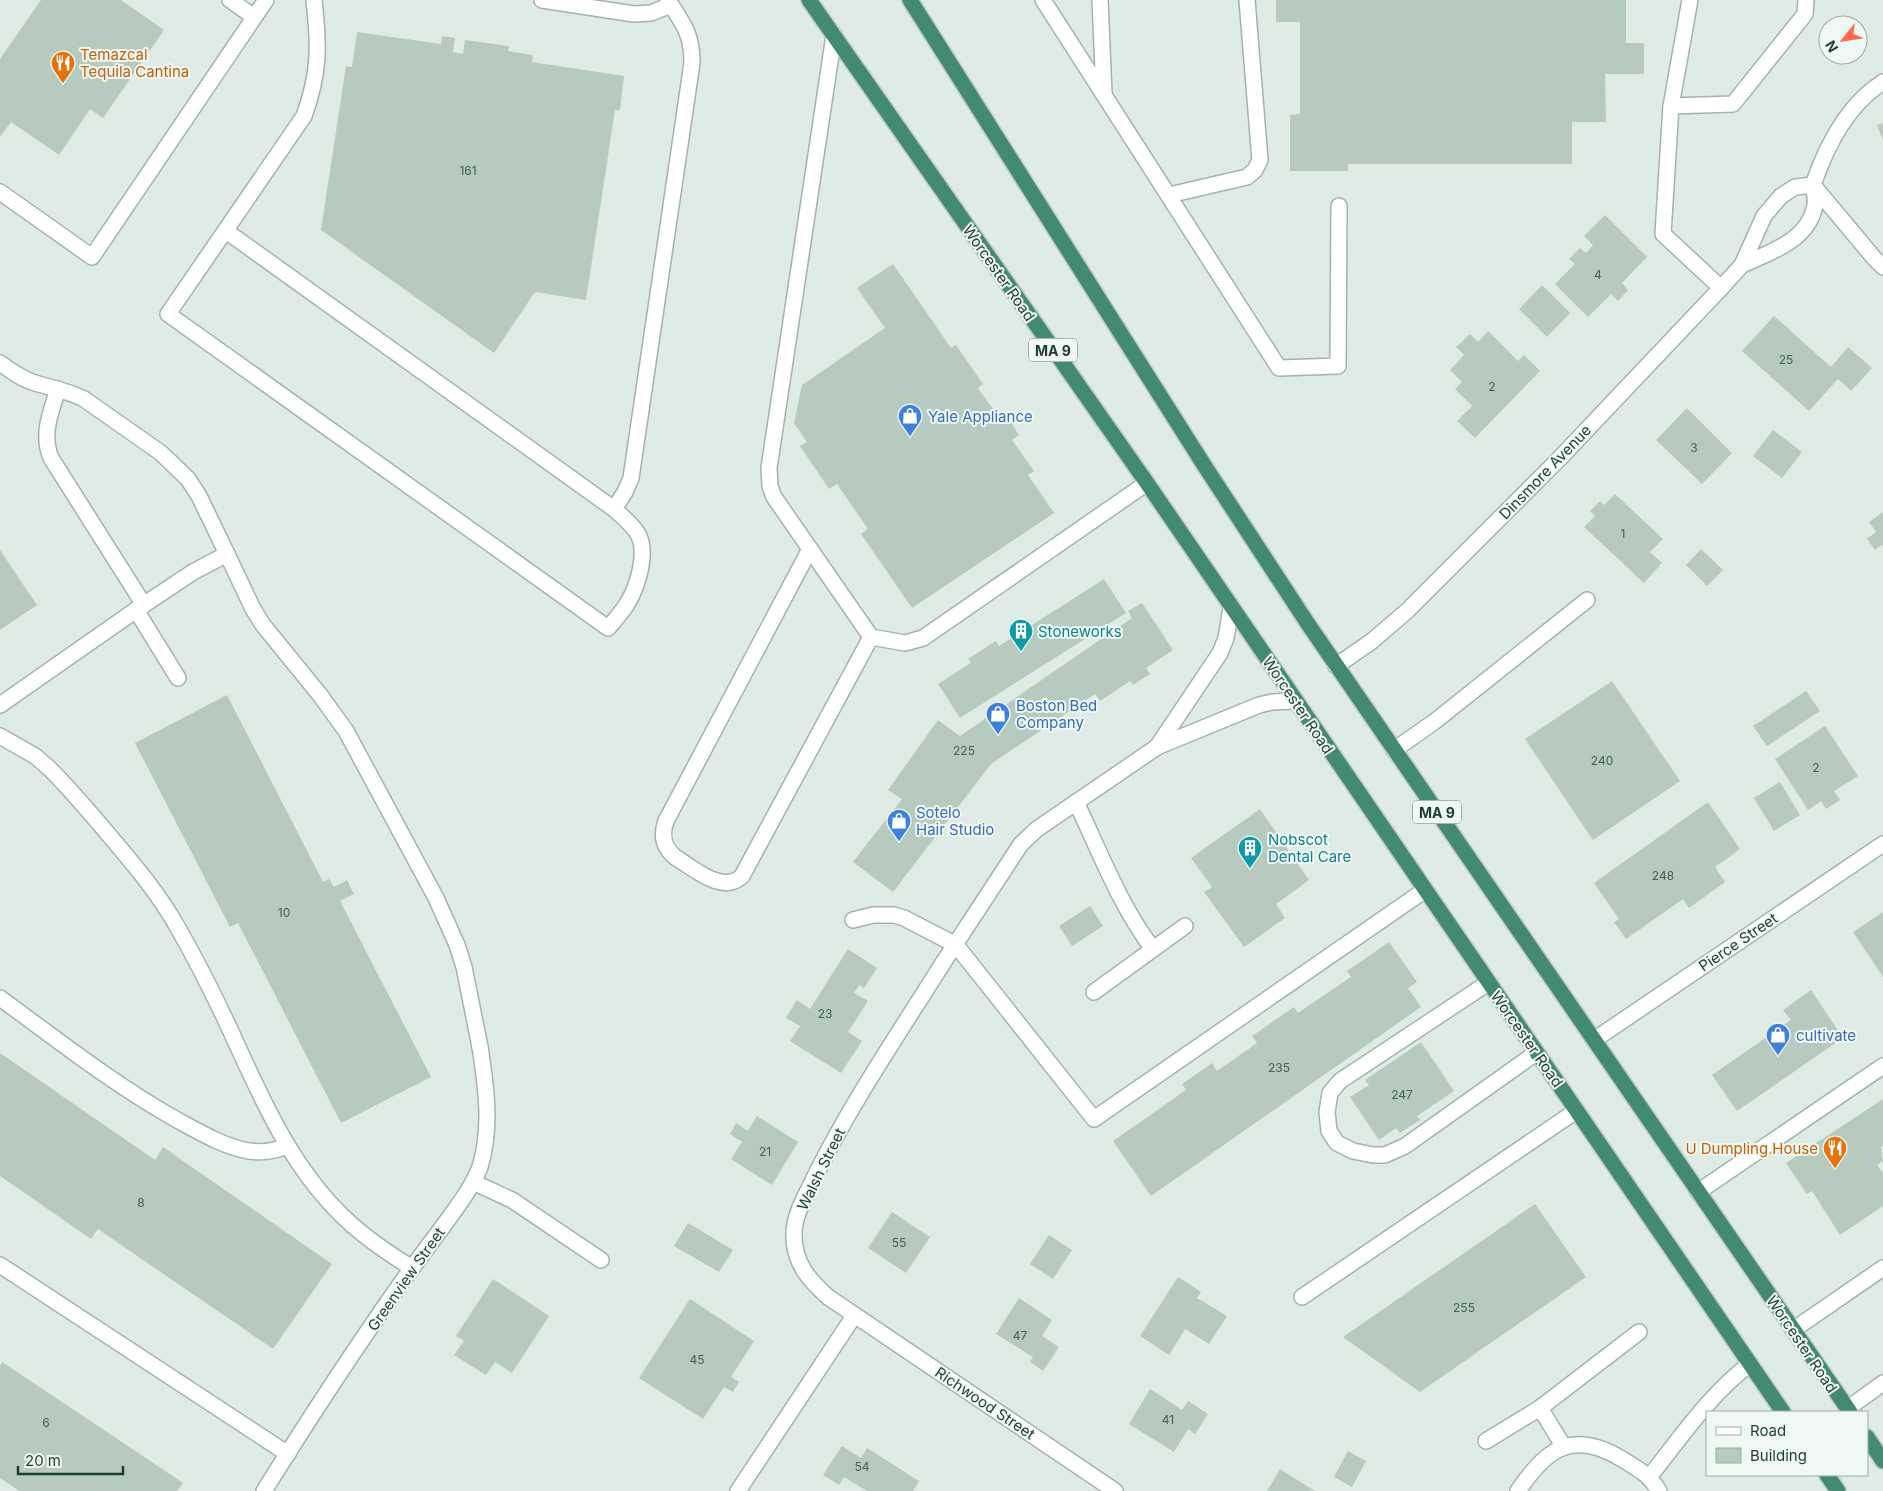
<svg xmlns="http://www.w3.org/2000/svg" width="1883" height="1491" font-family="Inter,sans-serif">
	<rect width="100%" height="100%" fill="#dfece5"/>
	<!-- building -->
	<g fill="#b7cac0">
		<polygon points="41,0 121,0 164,30 103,118 90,109 59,155 11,122 0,137 0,59"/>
		<polygon points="1276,0 1626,0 1626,43 1644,43 1644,74 1605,74 1606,122 1572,122 1572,164 1348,164 1348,171 1290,171 1290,115 1300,114 1300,22 1276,22"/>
		<polygon points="357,32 441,44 442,36 455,38 453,52 463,54 465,40 509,46 508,51 533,55 532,62 624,76 620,110 615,110 586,300 535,292 494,353 321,230 346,66 352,67"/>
		<polygon points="1883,123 1883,140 1877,125"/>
		<polygon points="1605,215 1647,257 1622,283 1628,290 1618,301 1611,294 1588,317 1555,284 1575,264 1569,259 1580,248 1586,253 1593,245 1584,236"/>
		<polygon points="893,264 951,348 956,345 983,384 978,388 1002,422 1008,418 1019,435 1012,440 1034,471 1028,475 1054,513 912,608 861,534 868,529 837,484 829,489 800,446 807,442 794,423 802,385 885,328 857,288"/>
		<polygon points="1542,285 1570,313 1547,337 1519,309"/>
		<polygon points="1774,316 1831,367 1848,347 1872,368 1851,391 1838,379 1809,411 1742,351"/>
		<polygon points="1488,331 1518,361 1524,355 1540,371 1475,438 1457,421 1472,406 1455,389 1462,382 1450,370 1464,355 1456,347 1470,334 1478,342"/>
		<polygon points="1687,408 1732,453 1702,484 1656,440"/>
		<polygon points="1773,430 1802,452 1782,478 1753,456"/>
		<polygon points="1615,494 1663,539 1650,552 1662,563 1644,583 1584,527 1595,516 1590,511 1600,501 1604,505"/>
		<polygon points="1883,512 1883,547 1881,545 1875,550 1867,539 1876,532 1869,522"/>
		<polygon points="1701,549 1723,570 1707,586 1686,565"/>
		<polygon points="0,550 37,605 0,630"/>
		<polygon points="1104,579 1126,613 960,718 938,684 971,663 968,659 996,641 999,646"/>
		<polygon points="1142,603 1173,650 1146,668 1150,674 1133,685 1130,681 1100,701 1095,694 991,764 893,892 853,862 902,799 888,790 938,720 960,736 1132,618 1128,611"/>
		<polygon points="1612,681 1680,781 1593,840 1525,739"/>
		<polygon points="1806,691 1820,711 1767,746 1753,726"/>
		<polygon points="227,695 323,882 329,879 334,887 347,880 354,894 340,901 431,1077 341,1123 238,923 230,927 135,743"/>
		<polygon points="1825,726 1858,776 1834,791 1840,800 1826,809 1821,801 1808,810 1775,759"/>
		<polygon points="1780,782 1800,815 1774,831 1754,798"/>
		<polygon points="1708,802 1740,849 1715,867 1725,882 1689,908 1683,899 1626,939 1614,922 1619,919 1594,883"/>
		<polygon points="1260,809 1309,880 1276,904 1285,918 1244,947 1204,892 1212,887 1191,858"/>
		<polygon points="1090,906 1103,926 1072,946 1059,926"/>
		<polygon points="1883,912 1883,977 1853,932"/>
		<polygon points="1389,942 1417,982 1408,988 1421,1007 1151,1196 1113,1141 1186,1090 1182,1084 1212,1063 1217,1071 1257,1043 1252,1036 1294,1007 1298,1013 1351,977 1347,971"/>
		<polygon points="848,949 877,968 864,988 859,985 854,993 868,1001 848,1032 862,1041 841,1073 790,1041 800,1026 786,1018 797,1000 810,1009"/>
		<polygon points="1811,990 1843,1038 1737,1111 1712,1075 1791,1020 1783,1010"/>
		<polygon points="1421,1042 1454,1091 1417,1116 1420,1120 1400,1133 1396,1128 1379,1140 1350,1097 1369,1085 1365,1080"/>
		<polygon points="0,1053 155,1160 163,1147 332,1264 273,1349 98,1229 91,1239 0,1176"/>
		<polygon points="1883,1099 1883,1146 1881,1147 1883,1161 1877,1165 1883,1173 1883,1206 1840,1235 1812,1191 1807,1194 1786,1163"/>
		<polygon points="757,1116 798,1142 772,1185 731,1159 742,1142 730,1134 736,1123 748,1131"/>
		<polygon points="1535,1204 1586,1277 1420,1392 1343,1337"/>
		<polygon points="892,1212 930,1237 906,1273 868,1248"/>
		<polygon points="688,1223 733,1250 719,1272 674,1246"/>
		<polygon points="1049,1235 1072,1250 1053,1279 1030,1264"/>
		<polygon points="1178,1277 1201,1292 1197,1298 1227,1316 1209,1344 1185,1329 1169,1355 1140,1336"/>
		<polygon points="493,1279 549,1316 512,1373 495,1362 486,1375 454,1355 464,1341 456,1336"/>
		<polygon points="1019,1298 1052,1320 1042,1336 1059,1347 1043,1371 1030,1362 1033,1357 996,1334"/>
		<polygon points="690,1299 754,1341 731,1377 739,1382 733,1392 724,1387 703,1419 639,1378"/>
		<polygon points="2,1362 183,1483 177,1491 19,1491 0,1478 0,1366"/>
		<polygon points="1150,1389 1182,1410 1188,1401 1208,1414 1195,1434 1188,1429 1174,1452 1129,1424"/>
		<polygon points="842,1446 861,1458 867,1448 919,1481 913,1491 867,1491 844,1477 839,1485 823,1475"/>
		<polygon points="1348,1451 1366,1461 1352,1487 1334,1477"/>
		<polygon points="1280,1469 1315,1491 1267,1491"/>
	</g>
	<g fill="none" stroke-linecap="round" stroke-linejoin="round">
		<defs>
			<g id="service">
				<polyline points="230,0 254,17"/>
				<polyline points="542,0 634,14 651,13 671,5"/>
				<polyline points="1043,0 1279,368 1338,366 1339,206"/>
				<polyline points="1100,0 1104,93"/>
				<polyline points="1690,0 1671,106 1733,104 1805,14 1806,0"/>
				<polyline points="834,35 769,468 770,486 774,497 871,637 905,643 923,638 1147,483"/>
				<polyline points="1671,106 1663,234 1721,288"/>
				<polyline points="1813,185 1874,258 1883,267"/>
				<polyline points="0,192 92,257 266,0"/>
				<polyline points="1169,195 1247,177 1255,170 1260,160 1247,0"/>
				<path d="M226,231L614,509C623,517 632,524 638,534C648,553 638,586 627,604C622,612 615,620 608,628L168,314L304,116C320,72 319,45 314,0"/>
				<path d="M0,363C11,371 22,379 35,383C52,388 68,391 84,399L161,453L188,479L199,496L227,554"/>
				<path d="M58,389C51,412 41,434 51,458L144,605"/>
				<path d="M614,509L625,492L631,478L692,63C692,33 683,24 668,0"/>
				<path d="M810,549L666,821C661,835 663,847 675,857C693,868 723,895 742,876L871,637"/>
				<polyline points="136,610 178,678"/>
				<polyline points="0,705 136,610 193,572 227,554 253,609 263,625 320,695 346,731 436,898 457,945 464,967 480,1047"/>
				<path d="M0,736L35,756L50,769C69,788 86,808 103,828C130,860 158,892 178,928C198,963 216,999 233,1036C264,1104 294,1173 351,1224C370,1241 391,1255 412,1268"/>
				<polyline points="1157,747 1220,653 1226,638 1231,608"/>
				<polyline points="1394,750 1434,722 1587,600"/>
				<path d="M1076,802C1100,852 1120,906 1153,949"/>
				<polyline points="853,920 873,915 894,915 904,918 956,945 1094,1119 1425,890"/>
				<polyline points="943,963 1021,844 1037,829 1157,747 1259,705 1272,702 1295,701"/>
				<polyline points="1488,983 1340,1081 1330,1093 1327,1112 1329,1131 1337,1143 1353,1151 1373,1155 1385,1155 1405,1146 1536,1053"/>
				<polyline points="1094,992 1185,926"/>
				<path d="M0,998C59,1041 116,1086 179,1121C201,1133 225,1147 249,1151C262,1153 275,1151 287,1146"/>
				<polyline points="473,1182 512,1200 601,1260"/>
				<polyline points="1698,1192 1883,1066"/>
				<polyline points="0,1265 288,1454"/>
				<polyline points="1302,1297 1576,1111"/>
				<polyline points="1793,1330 1883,1268"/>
				<polyline points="1540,1408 1564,1447"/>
				<polyline points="1847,1409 1883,1383"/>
				<polyline points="1486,1441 1540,1408 1639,1332"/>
				<path d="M1650,1476C1681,1437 1710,1394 1750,1364"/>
				<path d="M1518,1491C1547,1447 1574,1430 1622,1459C1639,1470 1648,1473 1659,1491"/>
			</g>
			<g id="minor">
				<path d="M1813,185C1826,147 1848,104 1883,82"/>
				<path d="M1336,666L1372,641L1407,611L1559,459L1721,288L1742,265L1764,216L1781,196L1795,187L1813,185C1814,191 1816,198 1815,205C1809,240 1771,252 1742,265"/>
				<path d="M943,963C899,1033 852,1102 815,1176C807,1194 793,1215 794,1236C794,1263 809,1280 828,1297L1115,1491"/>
				<polyline points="1594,1040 1883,844"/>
				<path d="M264,1491C307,1422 352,1353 399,1286C414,1265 429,1245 444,1225C457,1207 472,1188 480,1167C492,1128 486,1086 480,1047"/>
				<polyline points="738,1491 854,1316"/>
			</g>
			<g id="trunk">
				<polyline points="809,0 1147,483 1783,1412"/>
				<polyline points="910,0 1204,465 1308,624 1850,1412"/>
				<polyline points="1867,1437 1883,1461"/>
				<polyline points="1827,1475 1838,1491"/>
			</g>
		</defs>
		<!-- service casing -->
		<use href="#service" stroke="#a1b4ac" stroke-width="18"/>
		<!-- minor casing -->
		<use href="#minor" stroke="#a1b4ac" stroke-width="18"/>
		<!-- trunk casing -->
		<use href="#trunk" stroke="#c0c9c6" stroke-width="18"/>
		<!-- service -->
		<use href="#service" stroke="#fff" stroke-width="15"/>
		<!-- minor -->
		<use href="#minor" stroke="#fff" stroke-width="15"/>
		<!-- trunk -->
		<use href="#trunk" stroke="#428a74" stroke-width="15"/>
	</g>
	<!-- icons -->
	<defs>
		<symbol id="restaurant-pin" viewBox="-11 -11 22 30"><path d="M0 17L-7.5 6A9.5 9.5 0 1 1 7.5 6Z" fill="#e8710a" stroke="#eff8f3"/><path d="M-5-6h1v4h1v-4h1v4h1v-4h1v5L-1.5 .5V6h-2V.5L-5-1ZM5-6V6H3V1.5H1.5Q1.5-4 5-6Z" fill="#fff"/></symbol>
		<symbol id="shop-pin" viewBox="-11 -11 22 30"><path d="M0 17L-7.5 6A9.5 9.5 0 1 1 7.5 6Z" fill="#3f7fe0" stroke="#eff8f3"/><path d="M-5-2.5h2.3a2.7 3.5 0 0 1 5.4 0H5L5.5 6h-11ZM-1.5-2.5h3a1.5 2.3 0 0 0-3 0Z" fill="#fff"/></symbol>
		<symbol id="building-pin" viewBox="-11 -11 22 30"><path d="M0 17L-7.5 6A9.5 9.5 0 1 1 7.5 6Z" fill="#0f9aa8" stroke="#eff8f3"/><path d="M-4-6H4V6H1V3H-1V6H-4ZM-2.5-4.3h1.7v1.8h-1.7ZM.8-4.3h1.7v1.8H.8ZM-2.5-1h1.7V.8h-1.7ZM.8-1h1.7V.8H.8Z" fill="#fff"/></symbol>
	</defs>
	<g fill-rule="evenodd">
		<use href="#restaurant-pin" x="49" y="49" width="28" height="38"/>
		<use href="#shop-pin" x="896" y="402" width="28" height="38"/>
		<use href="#building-pin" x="1007" y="617" width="28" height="38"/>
		<use href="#shop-pin" x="984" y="700" width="28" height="38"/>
		<use href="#shop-pin" x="885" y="807" width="28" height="38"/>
		<use href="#building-pin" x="1236" y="834" width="28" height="38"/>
		<use href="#shop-pin" x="1764" y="1021" width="28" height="38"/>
		<use href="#restaurant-pin" x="1821" y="1134" width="28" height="38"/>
	</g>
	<g text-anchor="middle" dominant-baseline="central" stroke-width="4" stroke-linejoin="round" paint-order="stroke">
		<!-- number labels -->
		<g font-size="12" fill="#446056">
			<text x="468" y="170">161</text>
			<text x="1598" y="274">4</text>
			<text x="1786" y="359">25</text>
			<text x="1492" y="386">2</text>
			<text x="1694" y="447">3</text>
			<text x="1623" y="533">1</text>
			<text x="964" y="750">225</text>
			<text x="1602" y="760">240</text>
			<text x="1816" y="767">2</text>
			<text x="1663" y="875">248</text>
			<text x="284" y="912">10</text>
			<text x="825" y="1013">23</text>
			<text x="1279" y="1067">235</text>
			<text x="1402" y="1094">247</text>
			<text x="765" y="1151">21</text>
			<text x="141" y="1202">8</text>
			<text x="899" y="1242">55</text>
			<text x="1464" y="1307">255</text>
			<text x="1020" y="1335">47</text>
			<text x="697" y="1359">45</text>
			<text x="1168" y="1419">41</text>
			<text x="46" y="1422">6</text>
			<text x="862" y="1466">54</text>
		</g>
		<!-- shield labels -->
		<g fill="#eff8f3" stroke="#5d756c" stroke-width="1">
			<rect x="1029" y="338.5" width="48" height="23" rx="4"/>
			<rect x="1413" y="800.5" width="48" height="23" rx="4"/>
		</g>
		<g font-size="14" font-weight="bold" fill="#1e3d32">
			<text x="1053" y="350">MA 9</text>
			<text x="1437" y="812">MA 9</text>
		</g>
		<!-- food labels -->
		<g font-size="15" fill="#c56008" stroke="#eff8f3" text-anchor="start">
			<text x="80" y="54">Temazcal<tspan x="80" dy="17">Tequila Cantina</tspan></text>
			<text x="1818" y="1148" text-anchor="end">U Dumpling House</text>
		</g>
		<!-- street labels -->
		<g font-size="15" fill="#1e3d32" stroke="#eff8f3">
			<text transform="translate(999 273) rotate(55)">Worcester Road</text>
			<text transform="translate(1545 472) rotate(-46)">Dinsmore Avenue</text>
			<text transform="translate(1298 705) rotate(56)">Worcester Road</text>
			<text transform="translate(1738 942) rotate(-34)">Pierce Street</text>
			<text transform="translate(1527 1039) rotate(55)">Worcester Road</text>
			<text transform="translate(821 1169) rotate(-64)">Walsh Street</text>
			<text transform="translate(406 1279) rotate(-55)">Greenview Street</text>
			<text transform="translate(1802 1344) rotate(56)">Worcester Road</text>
			<text transform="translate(985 1403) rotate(34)">Richwood Street</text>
		</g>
		<!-- shop labels -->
		<g font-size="15" fill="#366cbe" stroke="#eff8f3" text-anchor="start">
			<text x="928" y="416">Yale Appliance</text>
			<text x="1016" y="705">Boston Bed<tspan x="1016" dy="17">Company</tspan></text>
			<text x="916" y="812">Sotelo<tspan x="916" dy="17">Hair Studio</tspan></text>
			<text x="1796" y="1035">cultivate</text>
		</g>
		<!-- culture labels -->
		<g font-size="15" fill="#0d838f" stroke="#eff8f3" text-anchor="start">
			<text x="1038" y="631">Stoneworks</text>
			<text x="1268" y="839">Nobscot<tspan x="1268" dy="17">Dental Care</tspan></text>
		</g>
	</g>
	<!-- legend -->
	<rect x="1706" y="1411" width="162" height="65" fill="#eff8f3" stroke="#9bada6"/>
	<rect x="1716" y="1427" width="25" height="8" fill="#ffffff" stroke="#9bada6"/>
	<text x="1750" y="1436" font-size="15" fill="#1e3d32">Road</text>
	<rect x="1716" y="1448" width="25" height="15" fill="#b7cac0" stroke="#9bada6"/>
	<text x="1750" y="1461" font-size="15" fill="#1e3d32">Building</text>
	<!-- north arrow -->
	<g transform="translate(1843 40) rotate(240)"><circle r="24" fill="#eff8f3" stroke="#9bada6"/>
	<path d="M0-4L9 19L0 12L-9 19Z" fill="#ff674a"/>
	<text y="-8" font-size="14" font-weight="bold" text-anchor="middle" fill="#1e3d32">N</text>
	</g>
	<!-- scale -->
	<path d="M18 1466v8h105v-8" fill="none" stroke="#1e3d32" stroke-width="2.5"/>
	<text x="25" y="1466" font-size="15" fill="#1e3d32" stroke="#eff8f3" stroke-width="4" paint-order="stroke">20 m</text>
</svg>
